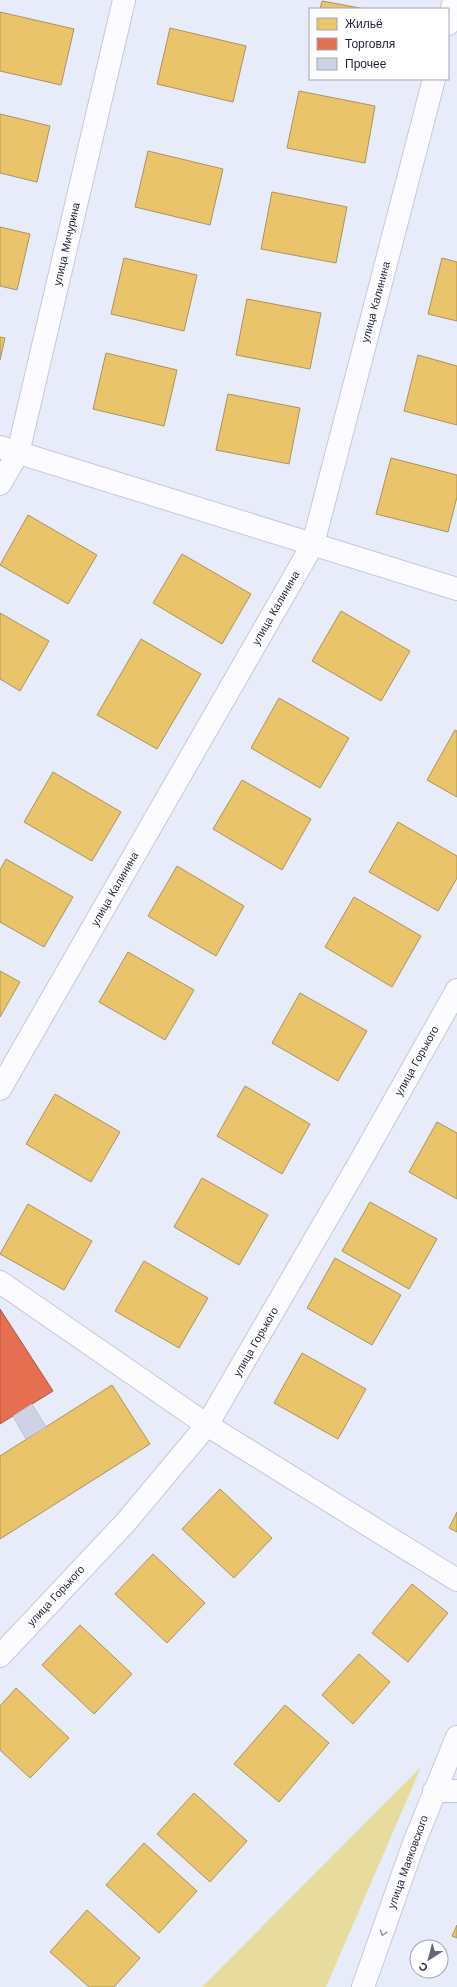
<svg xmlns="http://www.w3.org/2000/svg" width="457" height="1987" font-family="'Work Sans',sans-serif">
	<rect width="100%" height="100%" fill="#e8ebf9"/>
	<!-- green -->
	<polygon fill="#e7db9d" points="421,1767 326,1987 202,1987"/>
	<!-- homes -->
	<g fill="#e9c46a" stroke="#ac935a">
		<polygon points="322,1 365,9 320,9"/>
		<polygon points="0,12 74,29 61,85 0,71"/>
		<polygon points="170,28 246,46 233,102 157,84"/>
		<polygon points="299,91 375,106 365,163 287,148"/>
		<polygon points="0,114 50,126 37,182 0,173"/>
		<polygon points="148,151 223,169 210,225 135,207"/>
		<polygon points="272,192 347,207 336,263 261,249"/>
		<polygon points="0,227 30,234 17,290 0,286"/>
		<polygon points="124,258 197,275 184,331 111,314"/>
		<polygon points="442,258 457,262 457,321 428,314"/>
		<polygon points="247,299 321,313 310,369 236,355"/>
		<polygon points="0,337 5,338 0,360"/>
		<polygon points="106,353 177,370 164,426 93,409"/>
		<polygon points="418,355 457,366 457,425 404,411"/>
		<polygon points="228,394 300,408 289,464 216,450"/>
		<polygon points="391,458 457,475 457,497 448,532 376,514"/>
		<polygon points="28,515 97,555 68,604 0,565"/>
		<polygon points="182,554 251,594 222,644 153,603"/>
		<polygon points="341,611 410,651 381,701 312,661"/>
		<polygon points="0,613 49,641 20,691 0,679"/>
		<polygon points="141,639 201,674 157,749 97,715"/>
		<polygon points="279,698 349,738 320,788 251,748"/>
		<polygon points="455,730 457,731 457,797 427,780"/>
		<polygon points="53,772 121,812 92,861 24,822"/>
		<polygon points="242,780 311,819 282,870 213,829"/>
		<polygon points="398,822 457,856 457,878 438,911 369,872"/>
		<polygon points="6,859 73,897 44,947 0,922 0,870"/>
		<polygon points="177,866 244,906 216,956 148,916"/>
		<polygon points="354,897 421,936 392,987 325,947"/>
		<polygon points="128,952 194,990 165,1040 99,1002"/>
		<polygon points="0,971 20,982 0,1017"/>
		<polygon points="300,993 367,1031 338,1081 272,1043"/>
		<polygon points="245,1086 310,1124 282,1174 217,1136"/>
		<polygon points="55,1094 120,1132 91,1182 26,1144"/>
		<polygon points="437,1122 457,1133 457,1199 409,1172"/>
		<polygon points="202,1178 268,1215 239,1265 174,1227"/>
		<polygon points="370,1202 437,1239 409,1289 342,1251"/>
		<polygon points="28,1204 92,1241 64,1290 0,1254"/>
		<polygon points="335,1258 401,1295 372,1345 307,1308"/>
		<polygon points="144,1261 208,1298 179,1348 115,1311"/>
		<polygon points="302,1353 366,1389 338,1439 274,1403"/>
		<polygon points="112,1385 150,1444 0,1539 0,1456"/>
		<polygon points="220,1489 272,1538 234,1578 182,1529"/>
		<polygon points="457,1512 457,1532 449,1528"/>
		<polygon points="153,1554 205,1603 167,1643 115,1594"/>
		<polygon points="412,1584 448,1613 408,1662 372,1633"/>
		<polygon points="80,1625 132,1674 94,1714 42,1665"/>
		<polygon points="359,1654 390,1682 353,1724 322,1695"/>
		<polygon points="16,1688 69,1738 30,1778 0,1750 0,1706"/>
		<polygon points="285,1705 329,1743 279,1802 234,1764"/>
		<polygon points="194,1793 247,1841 210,1882 157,1834"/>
		<polygon points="144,1843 197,1891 159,1933 106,1885"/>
		<polygon points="87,1910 140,1958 114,1987 89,1987 50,1952"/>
		<polygon points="457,1925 457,1938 452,1936"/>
	</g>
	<!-- shops -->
	<polygon fill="#e76f51" stroke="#aa5749" points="0,1309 53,1391 0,1424"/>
	<!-- building -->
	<polygon fill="#cfd2e4" stroke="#bdc0d1" points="32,1404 46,1427 26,1439 13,1416"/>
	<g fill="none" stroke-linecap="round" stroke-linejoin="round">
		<defs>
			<g id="minor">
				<polyline points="448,24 454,0"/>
				<polyline points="0,447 457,589"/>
				<polyline points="0,484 18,453 124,0"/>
				<polyline points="0,1089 313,544 434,79"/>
				<polyline points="0,1282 207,1425 457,1580"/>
				<polyline points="0,1656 126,1522 207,1425 357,1167 457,990"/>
				<polyline points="434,1791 457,1791"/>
				<polyline points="363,1987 414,1843 457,1737"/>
			</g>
		</defs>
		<!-- minor casing -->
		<use href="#minor" stroke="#c5c8da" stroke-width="24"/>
		<!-- minor -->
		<use href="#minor" stroke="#fcfcfe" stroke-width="22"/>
	</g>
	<!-- one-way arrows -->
	<defs><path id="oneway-chevron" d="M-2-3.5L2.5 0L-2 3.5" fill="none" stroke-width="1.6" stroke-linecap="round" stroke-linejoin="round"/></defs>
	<use stroke="#9899a4" href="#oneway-chevron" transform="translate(383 1933) rotate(109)"/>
	<g text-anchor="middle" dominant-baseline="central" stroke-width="4" stroke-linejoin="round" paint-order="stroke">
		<!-- street labels -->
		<g font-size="11" fill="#1d2036" stroke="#fff">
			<text transform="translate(67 244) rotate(-77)">улица Мичурина</text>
			<text transform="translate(376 302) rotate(-75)">улица Калинина</text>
			<text transform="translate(276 608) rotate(-60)">улица Калинина</text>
			<text transform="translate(115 889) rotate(-60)">улица Калинина</text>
			<text transform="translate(417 1061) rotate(-61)">улица Горького</text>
			<text transform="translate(256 1342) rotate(-60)">улица Горького</text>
			<text transform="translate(56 1596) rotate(-47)">улица Горького</text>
			<text transform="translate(408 1862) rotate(-70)">улица Маяковского</text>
		</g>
	</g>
	<!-- legend -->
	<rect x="309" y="8" width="140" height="72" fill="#ffffff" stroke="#a5a6af"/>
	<rect x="317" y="18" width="20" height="12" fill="#e9c46a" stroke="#a5a6af"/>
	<text x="345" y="28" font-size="12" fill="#1d2036">Жильё</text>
	<rect x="317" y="38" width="20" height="12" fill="#e76f51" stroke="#a5a6af"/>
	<text x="345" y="48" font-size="12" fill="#1d2036">Торговля</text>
	<rect x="317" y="58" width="20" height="12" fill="#cfd2e4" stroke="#a5a6af"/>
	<text x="345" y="68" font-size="12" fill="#1d2036">Прочее</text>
	<!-- north arrow -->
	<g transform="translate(429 1959) rotate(216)"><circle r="19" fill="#ffffff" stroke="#a5a6af"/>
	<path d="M0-3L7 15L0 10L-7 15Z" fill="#64677a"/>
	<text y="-6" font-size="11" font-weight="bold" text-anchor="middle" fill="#1d2036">С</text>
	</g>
</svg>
